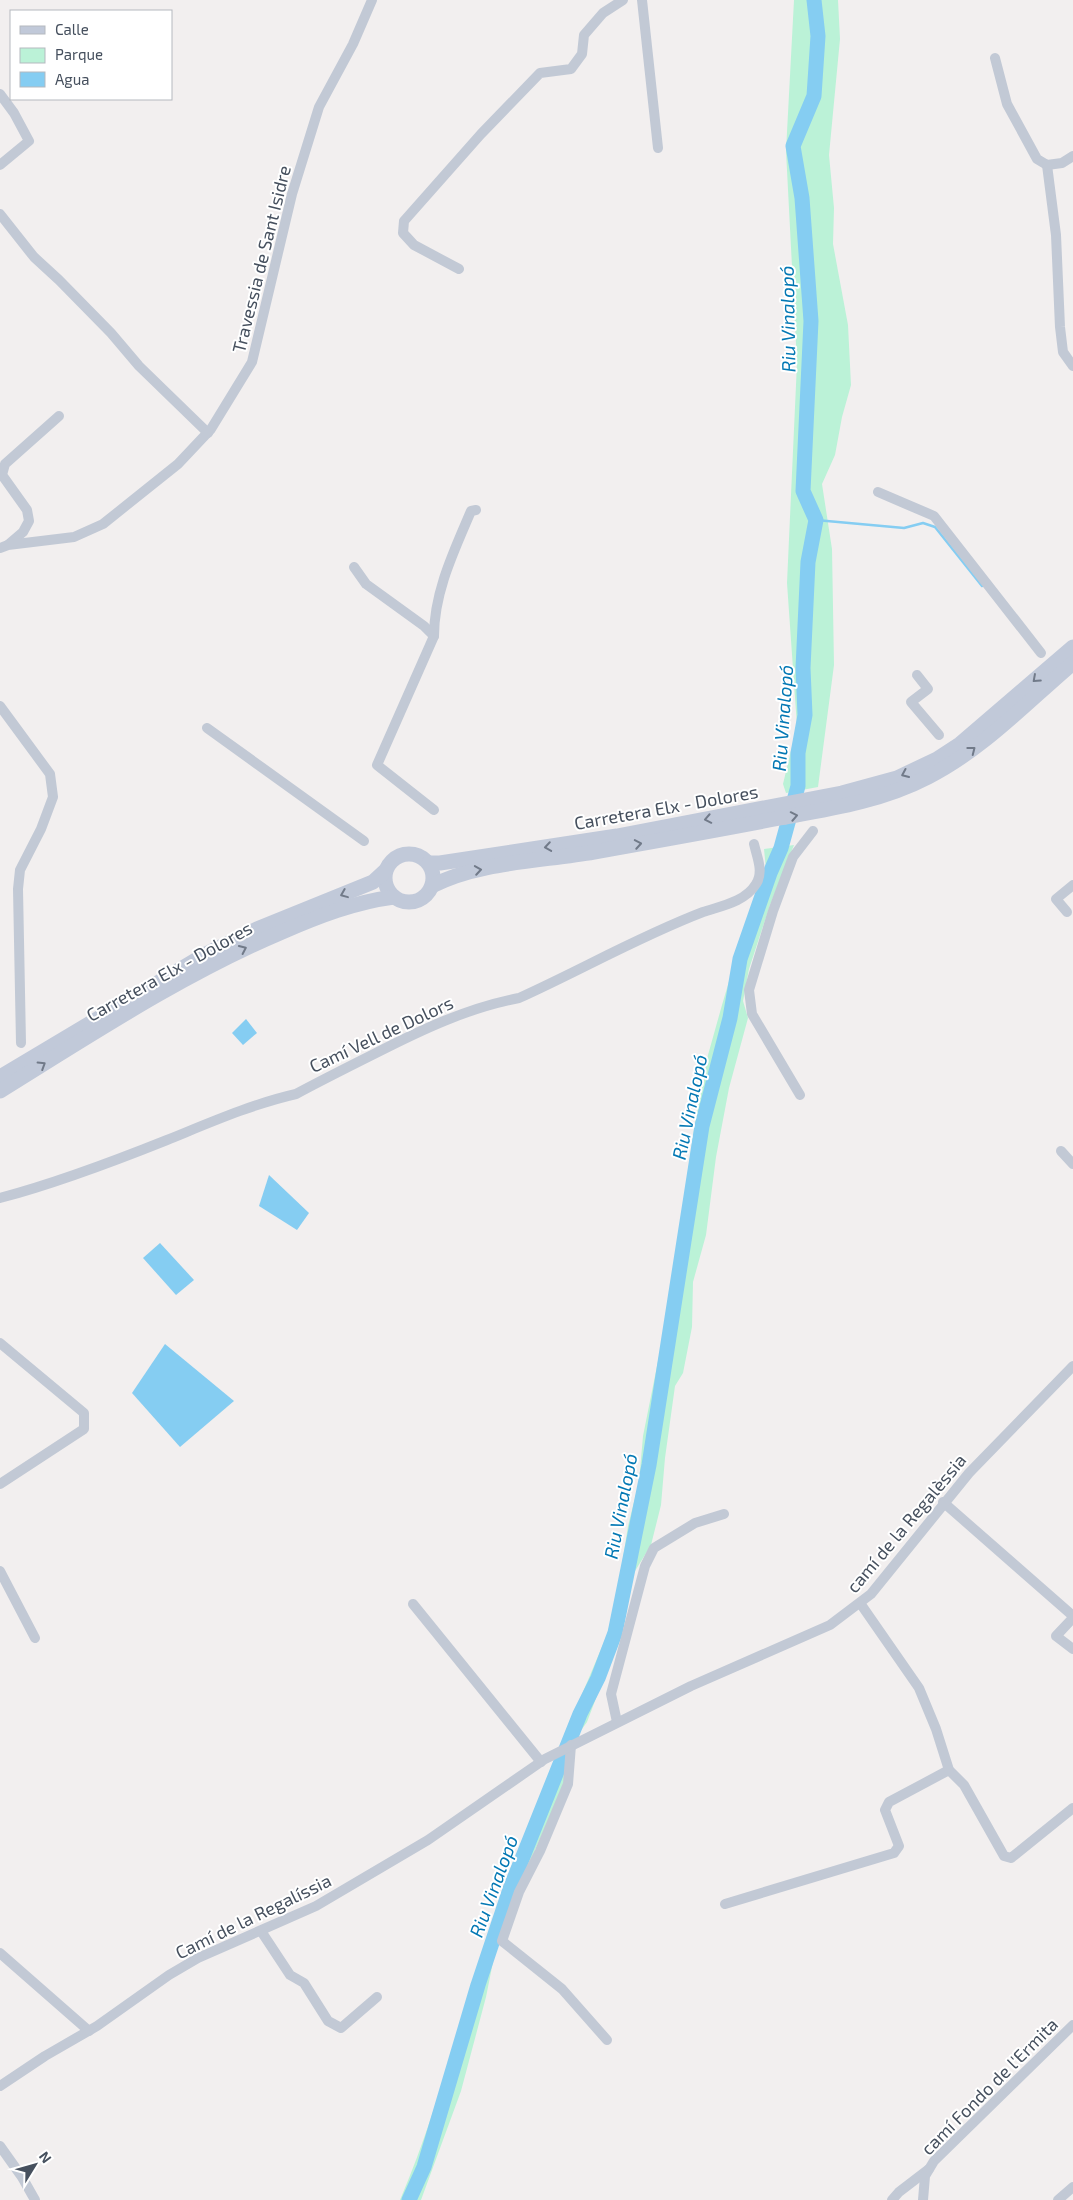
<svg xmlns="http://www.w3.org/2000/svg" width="1073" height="2200" font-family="'Exo 2',sans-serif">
	<rect width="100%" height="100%" fill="#f2efef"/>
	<!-- green -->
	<g fill="#bbf2d7">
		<polygon points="794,0 838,0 840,39 829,155 834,208 833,244 848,325 851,385 842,417 835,455 822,484 832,549 834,665 818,787 786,793 783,784 797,726 787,583 797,363 786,151"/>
		<polygon points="794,845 770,905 749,969 743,1001 748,1018 729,1088 716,1157 706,1235 693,1282 692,1327 683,1373 675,1386 665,1458 661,1505 651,1545 632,1576 629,1599 618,1640 587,1722 582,1729 566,1736 572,1718 607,1635 617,1596 628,1526 639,1482 643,1436 667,1316 695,1123 708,1055 722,1005 741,941 766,869 764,849"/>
		<path d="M565,1758L564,1786L529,1863L497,1942L486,1997L461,2091L421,2200H400C438,2111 461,2017 491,1925C508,1872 531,1821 552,1769Z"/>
	</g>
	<!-- water -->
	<g fill="#85cdf2">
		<polygon points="246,1019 257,1033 243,1045 232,1033"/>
		<polygon points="269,1175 309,1213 297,1230 259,1206"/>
		<polygon points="160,1243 194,1280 176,1295 143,1258"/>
		<polygon points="165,1344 234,1401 180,1447 132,1393"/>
	</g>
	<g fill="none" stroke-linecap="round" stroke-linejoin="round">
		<!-- stream -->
		<polyline stroke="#85cdf2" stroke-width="2.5" points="816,520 904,528 923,523 935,527 982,586"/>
		<!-- river -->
		<polyline stroke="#85cdf2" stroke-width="15" points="409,2200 424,2167 478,1985 510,1889 580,1714 598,1678 615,1633 649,1465 702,1126 730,1018 740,959 770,873 781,848 798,786 798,753 805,715 803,668 808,562 816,520 803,491 811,321 802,198 793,146 814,96 818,36 814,0"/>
		<!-- street -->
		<g stroke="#c2c9d5" stroke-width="10">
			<polyline points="642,0 658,148"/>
			<polyline points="995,58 1007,104 1037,159 1047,165 1062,163 1073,156"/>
			<polyline points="0,94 14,113 29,141 0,165"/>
			<polyline points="1047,165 1056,235 1060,327 1063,352 1073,366"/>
			<polyline points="0,214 34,257 59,280 111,333 139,366 208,433"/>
			<polyline points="459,269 414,245 403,233 404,221 481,134 540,73 571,69 582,54 584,35 603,13 623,0"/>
			<polyline points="878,492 934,516 1041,653"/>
			<polyline points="9,544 23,532 29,521 27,510 2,475 5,464 59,416"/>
			<polyline points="0,548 8,545 74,537 103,524 178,464 211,429 252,362 292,194 319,107 353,44 372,0"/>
			<polyline points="354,567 366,584 424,626 434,636 377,765 434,810"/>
			<path d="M434,636C434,592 454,551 471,511L476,510"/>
			<polyline points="917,675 928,689 911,702 939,735"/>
			<polyline points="0,706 50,774 53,797 41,829 20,870 18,889 21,1043"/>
			<polyline points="207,728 364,841"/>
			<polyline points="1067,912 1056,899 1073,885"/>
			<polyline points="800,1095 752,1014 749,990 773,911 793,857 813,831"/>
			<polyline points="1061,1151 1073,1164"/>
			<path d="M0,1198C57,1183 112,1162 167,1140C209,1123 252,1104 296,1094C322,1080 348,1067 374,1054C421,1030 467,1008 519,998C581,970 640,936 703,912C721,906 745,902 756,884C764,872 757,857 754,844"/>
			<polyline points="0,1343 84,1413 84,1429 0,1484"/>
			<polyline points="943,1502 1073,1616"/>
			<polyline points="0,1571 35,1638"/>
			<polyline points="860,1603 919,1688 936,1729 949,1770 964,1785 1004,1856 1011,1858 1073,1808"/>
			<polyline points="413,1604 541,1762"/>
			<polyline points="1073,1618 1056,1636 1073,1649"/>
			<polyline points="617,1722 611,1694 645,1566 654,1548 695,1523 724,1514"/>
			<polyline points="571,1745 568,1784 540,1851 519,1892 502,1941 562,1989 607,2040"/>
			<polyline points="725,1904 894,1853 899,1846 885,1810 889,1802 949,1770"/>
			<polyline points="261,1931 290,1975 304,1983 328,2021 341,2028 377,1997"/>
			<polyline points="0,1953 89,2031"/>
			<polyline points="0,2086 45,2056 97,2026 169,1975 198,1958 316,1906 428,1840 545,1759 691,1686 830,1625 871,1594 969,1473 1073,1366"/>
			<polyline points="0,2146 22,2177 35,2200"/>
			<polyline points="892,2200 899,2192 929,2169"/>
			<polyline points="923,2200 925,2176 934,2161 1073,2025"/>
			<polyline points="1058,2200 1073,2187"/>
		</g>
		<!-- secondary -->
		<g stroke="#c1c9d9" stroke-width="15">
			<circle cx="409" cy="878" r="24"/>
			<polyline points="429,863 440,863 617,836 842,793 897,778 937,759 960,744 1073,647"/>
			<path d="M432,886C477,862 543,861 594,852C656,841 718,830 780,818C830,809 882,801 928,777C983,749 1026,703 1073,663"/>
			<polyline points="0,1077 206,954 257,929 373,882 386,870"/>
			<path d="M0,1091C92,1034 183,974 282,932C319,916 355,902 394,897"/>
		</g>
	</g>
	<!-- one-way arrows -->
	<defs><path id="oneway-chevron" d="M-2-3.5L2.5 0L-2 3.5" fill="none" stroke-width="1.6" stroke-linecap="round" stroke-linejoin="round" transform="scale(1.25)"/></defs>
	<g stroke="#717a89">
		<use href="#oneway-chevron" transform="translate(1036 679) rotate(138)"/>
		<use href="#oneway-chevron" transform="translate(972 750) rotate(-38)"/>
		<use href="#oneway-chevron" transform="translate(905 774) rotate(156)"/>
		<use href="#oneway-chevron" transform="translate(794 816) rotate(-11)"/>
		<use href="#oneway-chevron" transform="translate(708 819) rotate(169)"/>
		<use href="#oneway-chevron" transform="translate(638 844) rotate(-10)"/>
		<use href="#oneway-chevron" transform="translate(548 847) rotate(171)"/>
		<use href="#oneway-chevron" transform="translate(478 870) rotate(-9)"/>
		<use href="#oneway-chevron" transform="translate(344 894) rotate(158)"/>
		<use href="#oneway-chevron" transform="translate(243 949) rotate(-25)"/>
		<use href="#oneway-chevron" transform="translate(42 1065) rotate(-32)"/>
	</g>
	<g text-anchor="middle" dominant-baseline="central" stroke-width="4" stroke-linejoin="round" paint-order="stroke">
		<!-- street labels -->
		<g font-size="18" fill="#46505e" stroke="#fff">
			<text transform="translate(261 259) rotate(-76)">Travessia de Sant Isidre</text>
			<text transform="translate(666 807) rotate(-10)">Carretera Elx - Dolores</text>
			<text transform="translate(169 971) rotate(-29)">Carretera Elx - Dolores</text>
			<text transform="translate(381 1034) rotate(-25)">Camí Vell de Dolors</text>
			<text transform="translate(906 1523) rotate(-50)">camí de la Regalèssia</text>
			<text transform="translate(253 1916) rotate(-26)">Camí de la Regalíssia</text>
			<text transform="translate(989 2086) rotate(-45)">camí Fondo de l'Ermita</text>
		</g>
		<!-- water labels -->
		<g font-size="19" font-style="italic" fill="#0378b4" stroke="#fff">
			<text transform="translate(787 319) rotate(-91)">Riu Vinalopó</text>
			<text transform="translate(782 718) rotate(-86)">Riu Vinalopó</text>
			<text transform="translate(689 1107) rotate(-78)">Riu Vinalopó</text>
			<text transform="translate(620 1506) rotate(-79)">Riu Vinalopó</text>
			<text transform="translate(493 1886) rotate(-70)">Riu Vinalopó</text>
		</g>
	</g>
	<!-- legend -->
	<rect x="10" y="10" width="162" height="90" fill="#ffffff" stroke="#b5b9bf"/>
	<rect x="20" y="26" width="25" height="8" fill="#c1c9d9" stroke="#b5b9bf"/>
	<text x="55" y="35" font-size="15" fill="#46505e">Calle</text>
	<rect x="20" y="48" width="25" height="15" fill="#bbf2d7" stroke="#b5b9bf"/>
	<text x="55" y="60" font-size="15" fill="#46505e">Parque</text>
	<rect x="20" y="72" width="25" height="15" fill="#85cdf2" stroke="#b5b9bf"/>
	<text x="55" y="85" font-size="15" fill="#46505e">Agua</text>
	<!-- north arrow -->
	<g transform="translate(35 2165) rotate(53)" stroke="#ffffff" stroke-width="4" paint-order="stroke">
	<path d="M0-4L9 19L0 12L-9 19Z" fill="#46505e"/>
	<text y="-8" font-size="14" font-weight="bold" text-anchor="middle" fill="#46505e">N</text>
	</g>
</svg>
